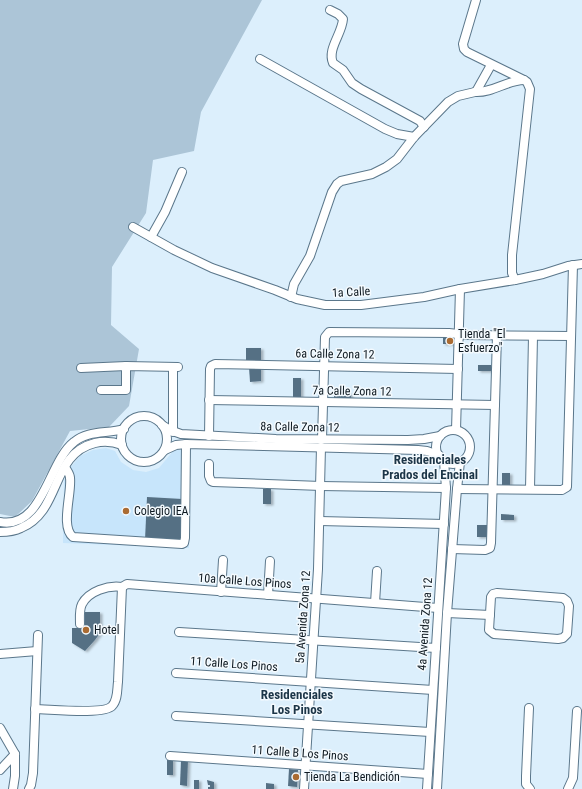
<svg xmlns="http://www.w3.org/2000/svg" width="582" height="789" font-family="'Roboto Condensed',sans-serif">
	<defs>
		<filter id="shadow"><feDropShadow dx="2.5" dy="1.5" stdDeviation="1" flood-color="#0004"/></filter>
	</defs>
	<rect width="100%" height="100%" fill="#dceffc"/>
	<!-- built -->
	<polygon fill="#c7e5fb" points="106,448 115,451 121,462 133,470 146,472 159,468 174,450 189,450 189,548 63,543 64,480 70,468 80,456 93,450"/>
	<!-- green -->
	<polygon fill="#acc5d7" points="0,0 262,0 201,112 194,151 153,160 146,213 112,267 111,325 139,349 129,406 109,427 70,431 32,501 15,517 0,514"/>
	<!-- building -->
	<g fill="#557084" filter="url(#shadow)">
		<rect x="443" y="337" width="14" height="7"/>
		<rect x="246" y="348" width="15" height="14"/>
		<rect x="478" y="365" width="13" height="6"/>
		<polygon points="249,367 261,367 261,381 250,382"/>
		<polygon points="293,378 301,378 301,398 293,397"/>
		<polygon points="334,392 351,393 351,399 334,398"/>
		<rect x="502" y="473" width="8" height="12"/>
		<rect x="263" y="489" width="8" height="15"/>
		<polygon points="147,497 182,499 180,541 145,540"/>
		<polygon points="501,514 514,515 514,520 501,520"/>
		<polygon points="477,525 487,525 488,537 477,537"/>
		<polygon points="85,612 100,612 100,633 95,640 85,651 72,643 72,628 85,628"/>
		<rect x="167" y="759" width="6" height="16"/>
		<polygon points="181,760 188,760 187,786 180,785"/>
		<polygon points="289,769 298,770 297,787 288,786"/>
		<rect x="194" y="780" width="5" height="9"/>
		<polygon points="207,780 214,782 214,789 208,789 208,787 210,787 210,785 208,785"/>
		<polygon points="266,783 274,784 274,789 266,789"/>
	</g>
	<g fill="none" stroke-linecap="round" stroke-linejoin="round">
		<defs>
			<g id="minor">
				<polyline points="476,0 463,44 464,49 467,52 524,80 527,82 530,89 512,255 512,273 515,280"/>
				<path d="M330,10L338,14L343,19C342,34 327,49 333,63L343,70L352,83L361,89L420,121L424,127"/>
				<polyline points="260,59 385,129 397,134 414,137"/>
				<path d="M475,92C493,93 507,80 524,80"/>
				<polyline points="133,227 174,250 212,268 275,290 297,299 325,305 361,305 424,297 460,289 515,280 543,274 568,266 582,264"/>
				<polyline points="151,237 165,212 182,172"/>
				<polyline points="291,297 294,284 310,256 332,192 337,184 341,181 372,174 386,167 397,159 414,137 448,102 458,96 475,92 477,90 491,65"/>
				<polyline points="173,367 173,432"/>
				<polyline points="81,368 126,366 178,367"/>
				<polyline points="101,390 126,390 126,366"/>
				<polyline points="209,400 495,405"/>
				<circle cx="144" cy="439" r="23"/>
				<polyline points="162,425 170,430 181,434 276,439 408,440 424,439 440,436"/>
				<polyline points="456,430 460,289"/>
				<circle cx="453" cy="447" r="17"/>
				<polyline points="209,436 210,369 211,366 215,364 458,369"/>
				<polyline points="322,439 325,337 329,332 449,333 467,335 571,336"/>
				<polyline points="165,450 176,445 186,444 418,450 427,451 439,455"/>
				<polyline points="209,464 209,476 211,481 213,482 321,486 446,488"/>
				<path d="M65,467C67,471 70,474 70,478C72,493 60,527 73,537L182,544L184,543L185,538L186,444"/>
				<polyline points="457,489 562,490 567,487 573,265"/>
				<polyline points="530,489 533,336"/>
				<polyline points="320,521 444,524"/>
				<path d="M0,522C43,530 48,462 74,442C88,430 107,434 124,429"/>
				<path d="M0,532C7,532 15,531 21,528C62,511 50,454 95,443C104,441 114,442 122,445"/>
				<polyline points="452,549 485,550 490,548 491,543 497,335"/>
				<polyline points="122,587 127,584 438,608"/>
				<polyline points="221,592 223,560"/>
				<polygon points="497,593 563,598 567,601 569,606 567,634 563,638 558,639 494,634 489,630 491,597 493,594"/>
				<polyline points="268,595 270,561"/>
				<polyline points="375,603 377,571"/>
				<polyline points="447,613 490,615"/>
				<path d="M80,624C80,618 79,610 82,604C89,591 108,585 122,587"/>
				<polyline points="179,632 436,648"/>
				<polyline points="0,654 37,651"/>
				<polyline points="176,673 433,690"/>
				<polyline points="529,708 526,776 526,784 530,789"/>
				<path d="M35,709C49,709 104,715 112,706C118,700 117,689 118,682L122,587"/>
				<polyline points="176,716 430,732"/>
				<polyline points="0,728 15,754 15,776 13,789"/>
				<polyline points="170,756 428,774"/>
				<polyline points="0,770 15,754"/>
				<polyline points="29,789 31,785 33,773 38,635"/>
				<polyline points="304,789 318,569 321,447"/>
				<polyline points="427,789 446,488 444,461"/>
				<polyline points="437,789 447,613 457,489 460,462"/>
				<polyline points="568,789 573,778 577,711"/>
			</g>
		</defs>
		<!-- minor casing -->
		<use href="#minor" stroke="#5b778b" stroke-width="10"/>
		<!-- minor -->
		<use href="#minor" stroke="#fff" stroke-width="8"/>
	</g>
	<!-- markers -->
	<g fill="#aa6b32" stroke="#f4fafe" stroke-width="1.5">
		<circle cx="450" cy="341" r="4"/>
		<circle cx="126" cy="511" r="4"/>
		<circle cx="86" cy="630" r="4"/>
		<circle cx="296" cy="777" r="4"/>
	</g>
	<g text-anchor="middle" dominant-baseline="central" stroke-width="3" stroke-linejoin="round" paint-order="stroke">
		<!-- street labels -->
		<g font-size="12" fill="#0e1921" stroke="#f4fafe">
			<text transform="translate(351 292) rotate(-3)">1a Calle</text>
			<text transform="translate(335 354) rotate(1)">6a Calle Zona 12</text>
			<text transform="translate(352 391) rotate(1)">7a Calle Zona 12</text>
			<text transform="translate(300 427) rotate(1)">8a Calle Zona 12</text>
			<text transform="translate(245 581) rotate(4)">10a Calle Los Pinos</text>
			<text transform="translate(303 617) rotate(-86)">5a Avenida Zona 12</text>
			<text transform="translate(425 624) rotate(-86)">4a Avenida Zona 12</text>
			<text transform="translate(234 664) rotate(4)">11 Calle Los Pinos</text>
			<text transform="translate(300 753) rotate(4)">11 Calle B Los Pinos</text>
		</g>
		<!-- poi labels -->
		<g font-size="12" fill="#0e1921" stroke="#f4fafe" text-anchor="start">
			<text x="458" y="334">Tienda "El<tspan x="458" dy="14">Esfuerzo"</tspan></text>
			<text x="134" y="511">Colegio IEA</text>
			<text x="94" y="630">Hotel</text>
			<text x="304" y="777">Tienda La Bendición</text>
		</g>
		<!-- neighbourhood labels -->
		<g font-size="13" font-weight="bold" fill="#1c3547" stroke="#f4fafe">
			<text x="430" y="459">Residenciales<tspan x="430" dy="15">Prados del Encinal</tspan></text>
			<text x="297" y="694">Residenciales<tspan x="297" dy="15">Los Pinos</tspan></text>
		</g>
	</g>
</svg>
